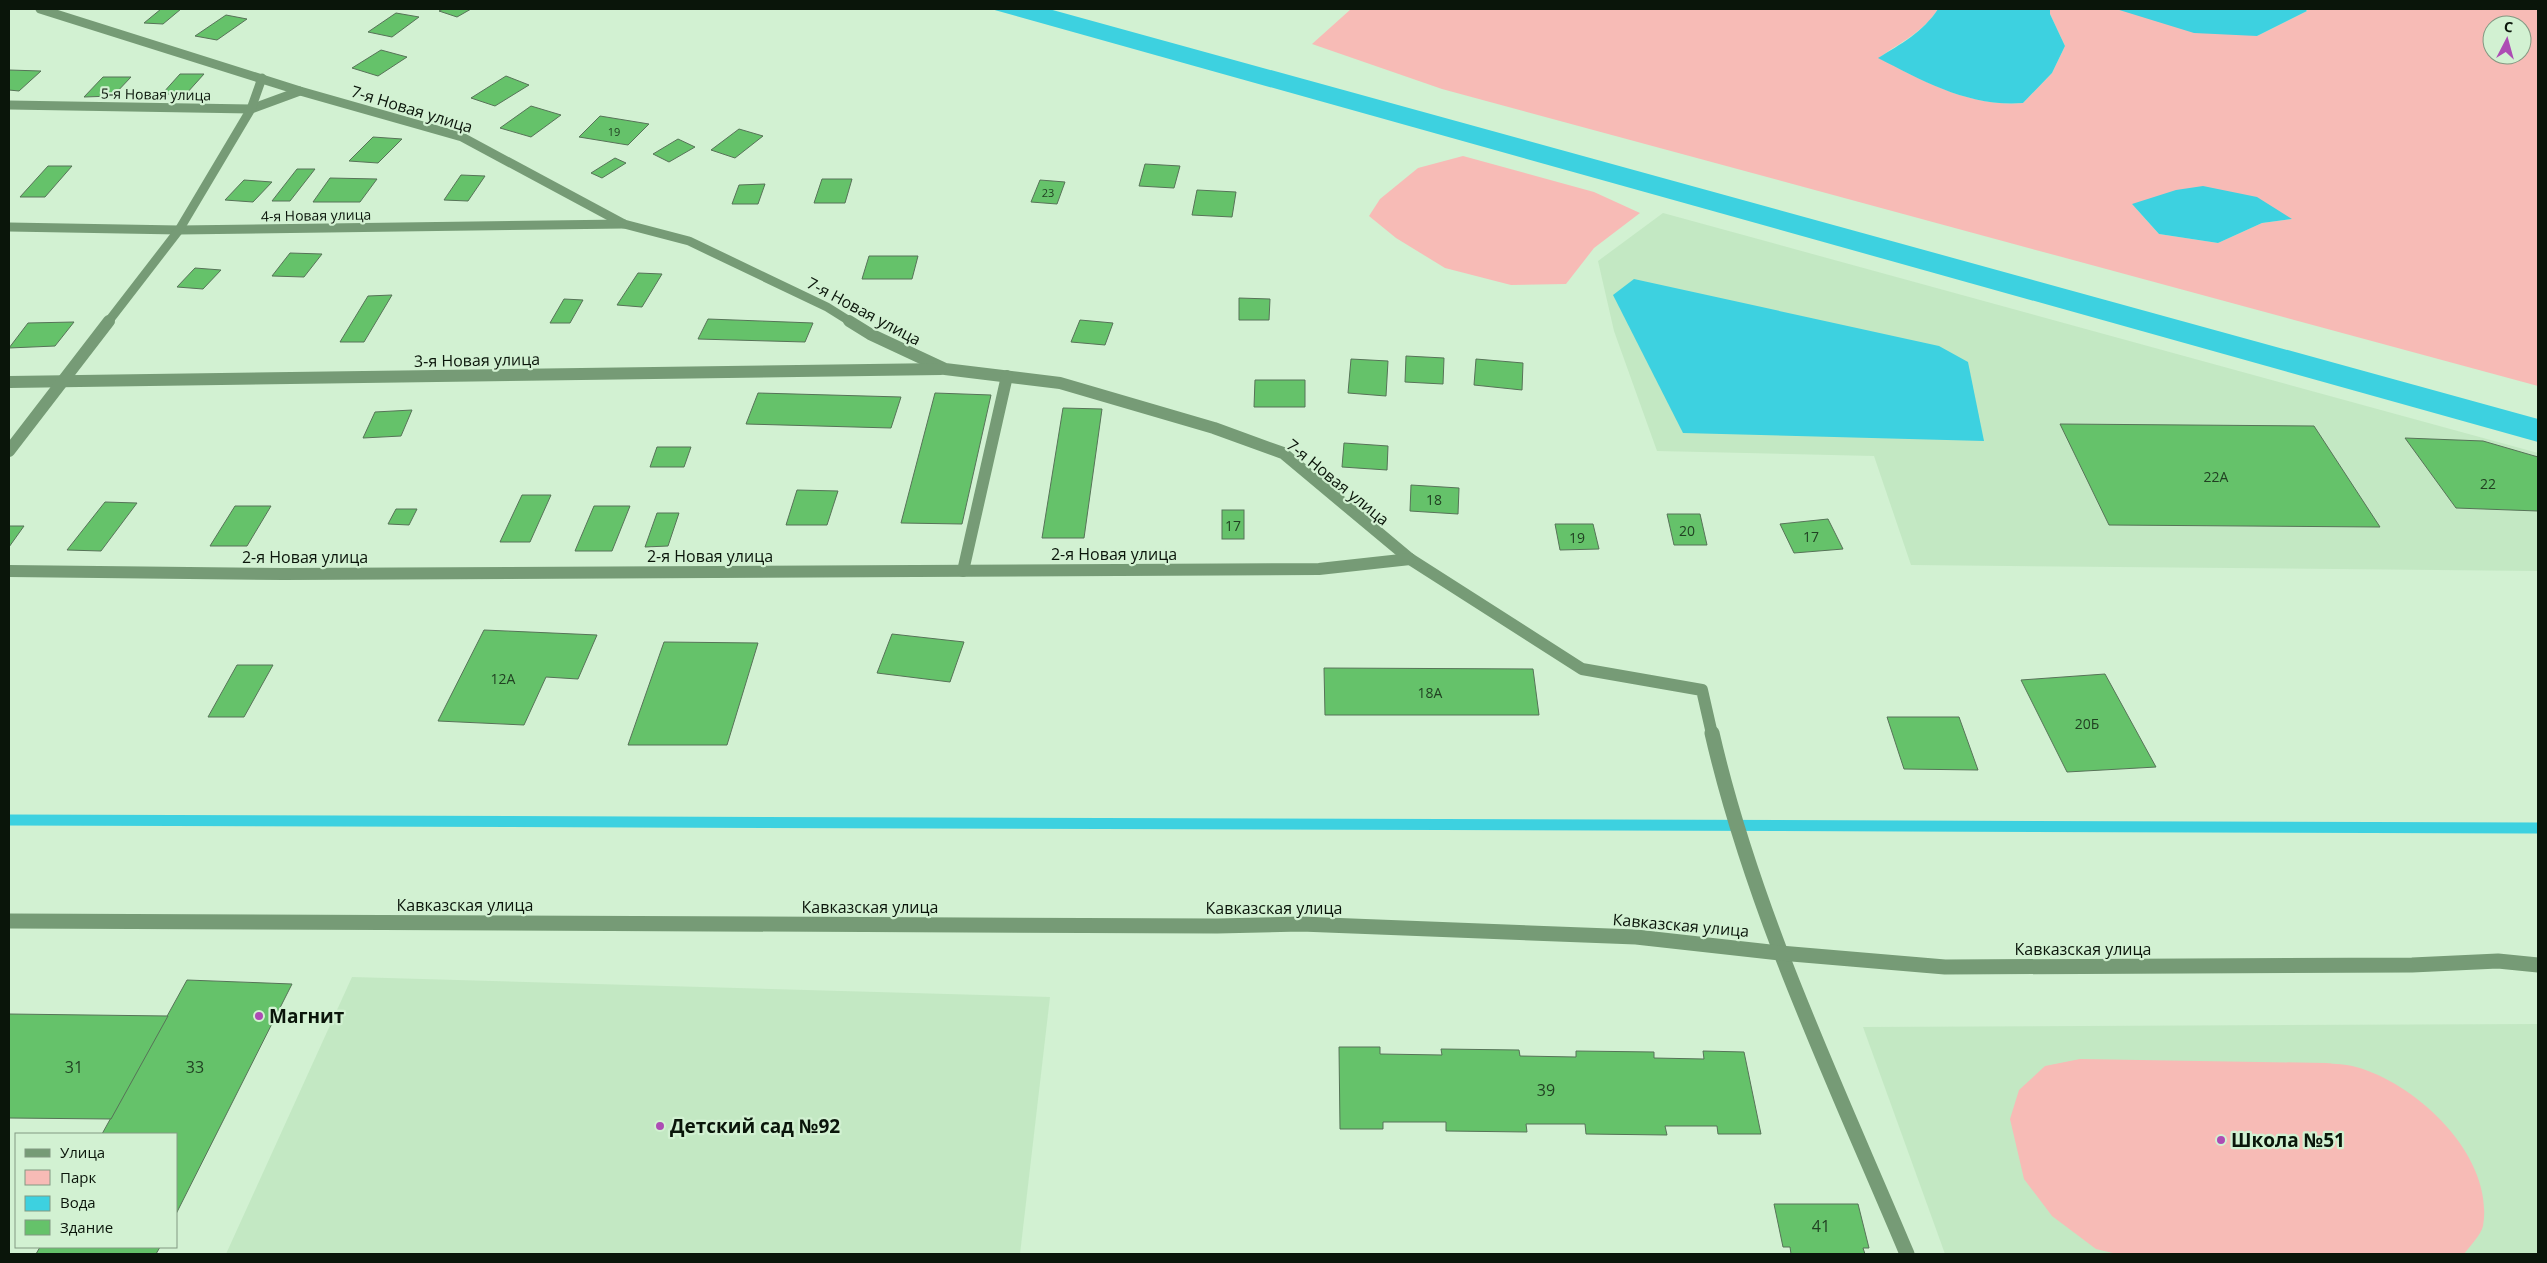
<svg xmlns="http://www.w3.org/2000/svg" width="2547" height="1263" font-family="'Open Sans',sans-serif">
	<rect width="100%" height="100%" fill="#d2f1d2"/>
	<!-- built -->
	<g fill="#c3e8c3">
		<polygon points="1663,213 2538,453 2538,571 1911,565 1874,456 1657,451 1614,331 1598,261"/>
		<polygon points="352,977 1050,997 1020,1254 226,1254"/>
		<polygon points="2538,1024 2538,1254 1945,1254 1863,1027"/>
	</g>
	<!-- green -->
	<g fill="#f7bbb6" fill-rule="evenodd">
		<path d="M1351,9H1938C1923,33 1900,42 1879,58C1925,82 1970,107 2023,103L2052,73L2065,46L2050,14V9H2116L2257,36L2307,11L2305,9H2538V386L1442,89L1312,44ZM2492,25H2522V55H2492ZM2132,204L2292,219L2262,223L2218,243L2159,234Z"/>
		<polygon points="1463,156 1594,192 1640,213 1594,248 1566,284 1511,285 1445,268 1396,238 1369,216 1380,199 1418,168"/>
		<path d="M2080,1059L2326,1063C2335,1064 2346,1064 2356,1067C2418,1084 2495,1157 2483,1226C2481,1235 2469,1247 2464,1254H2117L2096,1249L2052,1216L2024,1179L2010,1119L2019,1090L2045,1066Z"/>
	</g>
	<!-- water -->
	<g fill="#3dd1e0">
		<polygon points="991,9 1049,9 2538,419 2538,442"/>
		<path d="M1938,9H2050V14L2065,46L2052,73L2023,103C1969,107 1925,82 1878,58C1901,44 1923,32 1938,9Z"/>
		<polygon points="2116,9 2305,9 2307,11 2257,36 2194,33"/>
		<polygon points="2203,186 2257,197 2292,219 2262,223 2218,243 2159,234 2132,204 2176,190"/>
		<polygon points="1634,279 1939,346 1968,362 1984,441 1683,433 1613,295"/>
	</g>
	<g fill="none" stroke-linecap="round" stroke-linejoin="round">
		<!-- stream -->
		<polyline stroke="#3dd1e0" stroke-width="11" points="9,820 2538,828"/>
	</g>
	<!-- building -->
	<g fill="#65c26a" stroke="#577358">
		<polygon points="161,9 181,9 163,24 144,23"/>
		<polygon points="443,9 471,9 457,17 439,11"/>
		<polygon points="396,13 419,17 392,37 368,32"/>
		<polygon points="226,15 247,19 217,40 195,36"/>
		<polygon points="381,50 407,57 378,76 352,68"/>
		<polygon points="9,70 41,71 19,91 9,90"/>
		<polygon points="180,74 204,74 186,94 162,94"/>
		<polygon points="506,76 529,85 495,106 471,98"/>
		<polygon points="103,77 131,77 113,96 84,97"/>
		<polygon points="531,106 561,115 531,137 500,128"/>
		<polygon points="600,116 649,124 628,145 579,137"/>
		<polygon points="739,129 763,136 735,158 711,150"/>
		<polygon points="373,137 402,139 378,163 349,161"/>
		<polygon points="678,139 695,147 669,162 653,154"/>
		<polygon points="615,158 626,163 602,178 591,173"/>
		<polygon points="1145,164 1180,166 1174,188 1139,186"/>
		<polygon points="48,166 72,166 45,197 20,197"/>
		<polygon points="297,169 315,169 290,201 272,201"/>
		<polygon points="461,175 485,176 468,201 444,200"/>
		<polygon points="330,178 377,179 360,202 313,202"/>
		<polygon points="822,179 852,179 845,203 814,203"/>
		<polygon points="244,180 272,182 253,202 225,200"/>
		<polygon points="1040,180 1065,182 1057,204 1031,202"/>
		<polygon points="765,184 758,204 732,204 739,185"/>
		<polygon points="1197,190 1236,192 1232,217 1192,215"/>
		<polygon points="290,253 322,254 304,277 272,276"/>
		<polygon points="869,256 918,256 912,279 862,279"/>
		<polygon points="195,268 221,270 203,289 177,287"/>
		<polygon points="638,273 662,274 642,307 617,305"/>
		<polygon points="392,295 364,342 340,342 368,296"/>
		<polygon points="1239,298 1270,299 1269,320 1239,320"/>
		<polygon points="564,299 583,300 570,323 550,323"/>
		<polygon points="708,319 813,323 805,342 698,339"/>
		<polygon points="1080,320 1113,323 1105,345 1071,342"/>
		<polygon points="74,322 55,346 9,348 28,323"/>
		<polygon points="1406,356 1444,358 1443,384 1405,382"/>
		<polygon points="1351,359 1388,361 1386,396 1348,393"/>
		<polygon points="1476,359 1523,363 1522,390 1474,385"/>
		<polygon points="1255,380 1305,380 1305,407 1254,407"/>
		<polygon points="758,393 901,397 891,428 746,424"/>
		<polygon points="935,393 991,395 962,524 901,523"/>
		<polygon points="1063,408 1102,409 1084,538 1042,538"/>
		<polygon points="412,410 401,436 363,438 375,412"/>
		<polygon points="2060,424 2314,426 2380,527 2109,525"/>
		<polygon points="2405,438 2483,441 2538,457 2538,511 2456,508"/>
		<polygon points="1344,443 1388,446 1387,470 1342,467"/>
		<polygon points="657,447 691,447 684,467 650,467"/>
		<polygon points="1411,485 1459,488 1458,514 1410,511"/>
		<polygon points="797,490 838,491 827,525 786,525"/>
		<polygon points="522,495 551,495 530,542 500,542"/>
		<polygon points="105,502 137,503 101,551 67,550"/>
		<polygon points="235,506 271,506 247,546 210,546"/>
		<polygon points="594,506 630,506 612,551 575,551"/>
		<polygon points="396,509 417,509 409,525 388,524"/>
		<rect x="1222" y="510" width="22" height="29"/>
		<polygon points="657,513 679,513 668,546 645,547"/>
		<polygon points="1667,514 1700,514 1707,545 1674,545"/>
		<polygon points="1828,519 1843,549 1794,553 1780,524"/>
		<polygon points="1555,524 1593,524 1599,549 1560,550"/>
		<polygon points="9,526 24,526 9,547"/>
		<polygon points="484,630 597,635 578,679 546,677 524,725 438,721"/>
		<polygon points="892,634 964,642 950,682 877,673"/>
		<polygon points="664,642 758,643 727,745 628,745"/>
		<polygon points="237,665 273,665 244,717 208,717"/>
		<polygon points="1324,668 1533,669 1539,715 1325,715"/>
		<polygon points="2105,674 2156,767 2067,772 2021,680"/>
		<polygon points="1887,717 1959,717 1978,770 1904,769"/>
		<polygon points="187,980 292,984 176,1214 176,1134 102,1134"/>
		<polygon points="9,1014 168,1016 111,1119 9,1118"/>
		<polygon points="1339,1047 1380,1047 1380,1054 1442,1055 1441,1049 1519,1050 1520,1056 1576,1057 1576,1051 1654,1052 1654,1058 1704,1059 1703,1051 1744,1052 1761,1134 1718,1134 1717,1126 1665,1126 1667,1135 1586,1134 1585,1124 1526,1124 1527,1132 1446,1131 1446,1122 1383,1122 1383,1129 1340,1129"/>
		<polygon points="1774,1204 1858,1204 1869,1248 1863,1248 1865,1254 1791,1254 1790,1247 1783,1247"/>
		<polygon points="40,1247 160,1247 156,1254 36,1254"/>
	</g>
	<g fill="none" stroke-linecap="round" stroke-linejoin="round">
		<!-- minor-far2 -->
		<g stroke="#769b76" stroke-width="9">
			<polyline points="40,9 300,91 462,137 624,224 689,241 827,307 851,322"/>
			<polyline points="9,105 251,109 300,91"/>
			<polyline points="9,227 179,230 624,224"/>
			<polyline points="108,322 179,230 251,109 262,78"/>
		</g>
		<!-- minor-far1 -->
		<g stroke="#769b76" stroke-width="12">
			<polyline points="849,321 870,334 945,369 1060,383 1214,428 1283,453 1410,559 1582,669 1702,690 1712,734"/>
			<polyline points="9,382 941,369"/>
			<polyline points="9,451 109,321"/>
			<polyline points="9,571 283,574 1319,569 1410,559"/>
			<polyline points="963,571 1007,376"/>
		</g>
		<!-- minor -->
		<g stroke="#769b76" stroke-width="15">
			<path d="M1712,733C1753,912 1836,1085 1907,1254"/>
			<polyline points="9,921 1217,926 1301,924 1636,937 1780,953 1945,967 2412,965 2498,961 2538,965"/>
		</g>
	</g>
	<!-- markers -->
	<g fill="#ad4cb4" stroke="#d2f1d2" stroke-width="2">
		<circle cx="259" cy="1016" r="5"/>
		<circle cx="660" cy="1126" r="5"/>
		<circle cx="2221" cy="1140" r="5"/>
	</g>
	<g text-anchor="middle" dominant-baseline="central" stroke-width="4.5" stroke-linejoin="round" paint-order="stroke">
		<!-- far-number labels -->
		<g font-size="11" fill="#214022">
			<text x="614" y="131">19</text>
			<text x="1048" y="192">23</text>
		</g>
		<!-- far-street labels -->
		<g font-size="14" fill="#0a150a" stroke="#d2f1d2">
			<text transform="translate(156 94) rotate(1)">5-я Новая улица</text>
			<text transform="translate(316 215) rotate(-1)">4-я Новая улица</text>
		</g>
		<!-- number labels -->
		<g font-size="14" fill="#214022">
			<text x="2216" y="476">22А</text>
			<text x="2488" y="483">22</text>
			<text x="1434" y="499">18</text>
			<text x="1233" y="525">17</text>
			<text x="1687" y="530">20</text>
			<text x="1811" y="536">17</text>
			<text x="1577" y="537">19</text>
			<text x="503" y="678">12А</text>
			<text x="1430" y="692">18А</text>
			<text x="2087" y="723">20Б</text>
		</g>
		<!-- street labels -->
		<g font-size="16" fill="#0a150a" stroke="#d2f1d2">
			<text transform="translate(412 109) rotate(17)">7-я Новая улица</text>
			<text transform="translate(864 311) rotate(28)">7-я Новая улица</text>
			<text transform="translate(477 360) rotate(-1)">3-я Новая улица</text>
			<text transform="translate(1338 482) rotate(39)">7-я Новая улица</text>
			<text x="1114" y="554">2-я Новая улица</text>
			<text x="710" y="556">2-я Новая улица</text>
			<text x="305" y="557">2-я Новая улица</text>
			<text x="465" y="905">Кавказская улица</text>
			<text x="870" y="907">Кавказская улица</text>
			<text x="1274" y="908">Кавказская улица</text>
			<text transform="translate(1681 925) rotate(5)">Кавказская улица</text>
			<text x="2083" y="949">Кавказская улица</text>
		</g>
		<!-- near-number labels -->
		<g font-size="16" fill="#214022">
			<text x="74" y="1067">31</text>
			<text x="195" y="1067">33</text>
			<text x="1546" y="1090">39</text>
			<text x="1821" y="1226">41</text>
		</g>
		<!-- near-poi labels -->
		<g font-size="19" font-weight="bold" fill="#0a150a" stroke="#d2f1d2" text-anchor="start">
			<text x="269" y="1016">Магнит</text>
			<text x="670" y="1126">Детский сад №92</text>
			<text x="2231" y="1140">Школа №51</text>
		</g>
	</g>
	<!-- border -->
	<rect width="2547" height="1263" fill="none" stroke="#0a150a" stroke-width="20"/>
	<!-- legend -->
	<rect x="15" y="1133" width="162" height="115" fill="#d2f1d2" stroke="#829982"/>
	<rect x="25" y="1149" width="25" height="8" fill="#769b76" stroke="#829982"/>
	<text x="60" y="1158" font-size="15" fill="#0a150a">Улица</text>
	<rect x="25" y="1170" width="25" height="15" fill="#f7bbb6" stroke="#829982"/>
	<text x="60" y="1183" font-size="15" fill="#0a150a">Парк</text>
	<rect x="25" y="1196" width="25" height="15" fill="#3dd1e0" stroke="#829982"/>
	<text x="60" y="1208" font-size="15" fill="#0a150a">Вода</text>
	<rect x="25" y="1220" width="25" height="15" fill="#65c26a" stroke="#829982"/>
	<text x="60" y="1233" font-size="15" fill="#0a150a">Здание</text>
	<!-- north arrow -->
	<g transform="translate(2507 40) rotate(6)"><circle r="24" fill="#d2f1d2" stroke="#829982"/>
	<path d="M0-4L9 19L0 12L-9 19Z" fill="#ad4cb4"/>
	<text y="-8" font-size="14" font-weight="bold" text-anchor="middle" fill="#0a150a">С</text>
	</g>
</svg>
